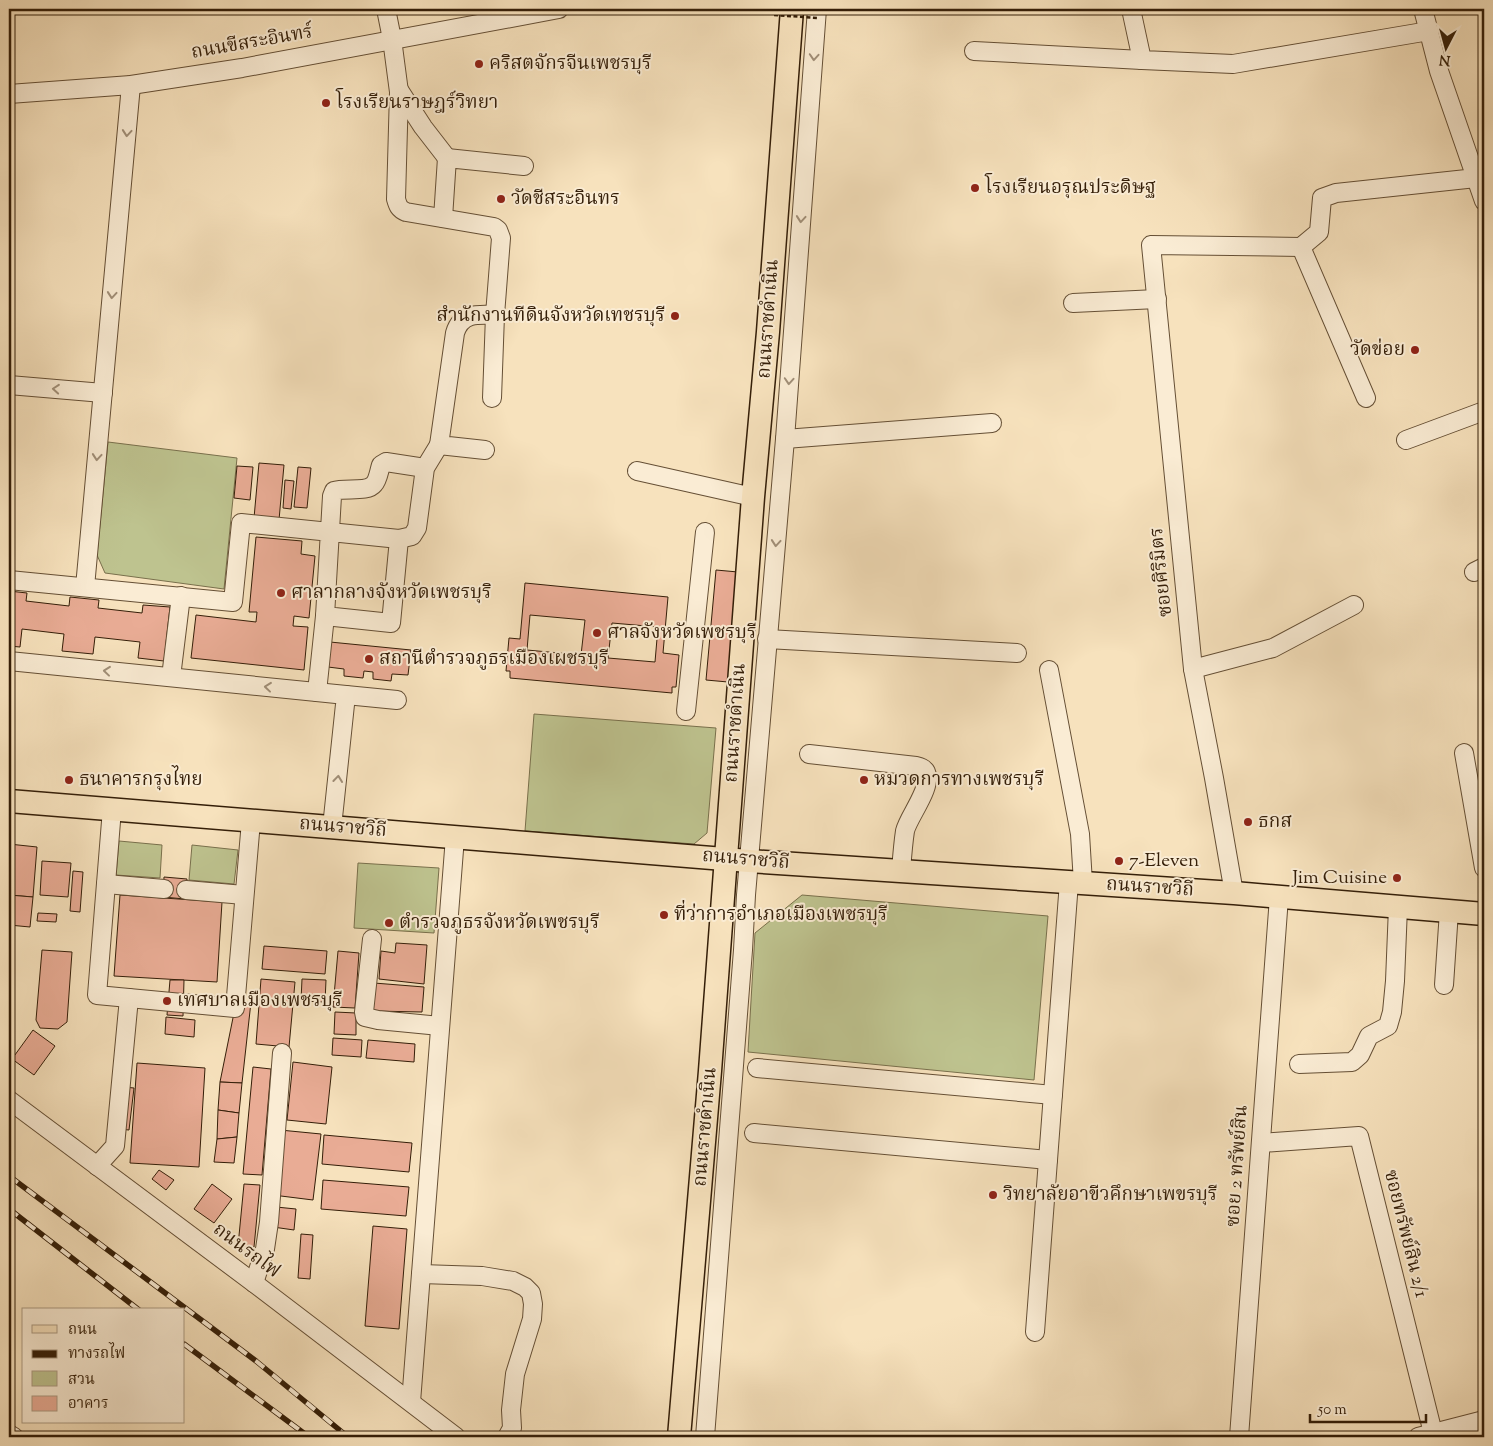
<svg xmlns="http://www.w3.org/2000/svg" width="1493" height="1446" font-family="'Sorts Mill Goudy','Noto Serif Thai',serif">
	<rect width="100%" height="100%" fill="#f7e2bd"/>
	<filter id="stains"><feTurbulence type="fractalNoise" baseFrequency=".004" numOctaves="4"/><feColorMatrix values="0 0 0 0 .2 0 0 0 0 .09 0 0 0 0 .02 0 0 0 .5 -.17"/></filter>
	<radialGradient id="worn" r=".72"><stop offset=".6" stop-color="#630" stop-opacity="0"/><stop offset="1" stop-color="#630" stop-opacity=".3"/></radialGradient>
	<!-- green -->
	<g fill="#bec38f" stroke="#79704c">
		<polygon points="108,442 237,458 224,589 105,573 97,555"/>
		<polygon points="534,714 716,728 707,833 694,844 525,831"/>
		<polygon points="119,841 162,845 160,878 116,875"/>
		<polygon points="192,845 238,850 234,884 189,880"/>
		<polygon points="358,863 439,868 434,933 354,928"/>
		<polygon points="802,895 1048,916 1034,1080 748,1052 755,933"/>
	</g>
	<!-- building -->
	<g fill="#e9ac95" stroke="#341e08" fill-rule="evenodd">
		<polygon points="259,463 284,465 279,520 254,518"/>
		<polygon points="237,466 253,467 250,500 234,498"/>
		<polygon points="298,467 311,468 307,508 294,507"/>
		<polygon points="285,480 294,481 291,509 283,508"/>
		<polygon points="256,537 302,541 301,554 315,556 309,618 294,616 293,626 308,627 304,670 191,658 196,615 256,622 257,612 249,612"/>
		<polygon points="716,570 738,572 728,682 706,680"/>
		<path d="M525,583L668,597L663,653L679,655L676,687H672V693L510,678V671H506L509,638L520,639ZM530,615L585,620L581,655L527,650ZM612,623L658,627L655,662L608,658Z"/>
		<polygon points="9,591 27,593 26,601 69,606 70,597 99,600 98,608 142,613 143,605 170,607 164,661 138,658 140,642 95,637 93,654 62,651 64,634 22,629 20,647 9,646"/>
		<polygon points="330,642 411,650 408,675 392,674 391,681 373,679 373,672 364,671 363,678 344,676 344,669 328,667"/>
		<polygon points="9,844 37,847 33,897 9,895"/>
		<polygon points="42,861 71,863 68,897 40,895"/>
		<polygon points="73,871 83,872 80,912 70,911"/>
		<polygon points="164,877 187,879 185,899 163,897"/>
		<polygon points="9,895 33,897 30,927 9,925"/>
		<polygon points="120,895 222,902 217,982 114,976"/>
		<polygon points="38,913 57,914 56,922 37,921"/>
		<polygon points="396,943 427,945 424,984 379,979 381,951 395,953"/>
		<polygon points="264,946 327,951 325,974 262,969"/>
		<polygon points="42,950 72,952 67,1022 58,1029 40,1028 36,1020"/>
		<polygon points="338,951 359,953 355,1008 333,1007"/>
		<polygon points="261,979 295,982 289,1047 256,1044"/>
		<polygon points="302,979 326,980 325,1002 301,1001"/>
		<polygon points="170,980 184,980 183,1016 167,1015"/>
		<polygon points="374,983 424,987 422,1012 373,1011"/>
		<polygon points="251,1002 242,1083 220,1082 236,1003"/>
		<polygon points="335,1012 356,1013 356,1035 334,1034"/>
		<polygon points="166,1017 195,1020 194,1037 165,1034"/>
		<polygon points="33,1030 55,1046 34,1075 12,1059"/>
		<polygon points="333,1038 362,1040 361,1057 332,1055"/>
		<polygon points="368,1040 415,1044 414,1062 366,1058"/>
		<polygon points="293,1062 332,1067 326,1124 287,1120"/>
		<polygon points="137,1063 205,1068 199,1167 130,1163"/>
		<polygon points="253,1067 271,1069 262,1175 243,1174"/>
		<polygon points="220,1082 242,1083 239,1113 218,1110"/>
		<polygon points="124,1087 134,1088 129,1130 119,1129"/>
		<polygon points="218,1110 239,1113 237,1137 217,1139"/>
		<polygon points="280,1130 321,1134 313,1200 273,1195"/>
		<polygon points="324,1135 412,1143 409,1172 322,1164"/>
		<polygon points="237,1137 234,1163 214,1162 217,1139"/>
		<polygon points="159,1170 174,1180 166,1190 152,1179"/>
		<polygon points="323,1180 409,1187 406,1216 321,1209"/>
		<polygon points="212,1184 232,1199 214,1223 194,1209"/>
		<polygon points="244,1184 260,1185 254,1247 238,1246"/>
		<polygon points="276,1207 296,1209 294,1230 273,1227"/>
		<polygon points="373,1226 407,1229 399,1329 365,1326"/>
		<polygon points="301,1234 313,1235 310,1279 298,1278"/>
	</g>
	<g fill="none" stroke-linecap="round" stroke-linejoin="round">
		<defs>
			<g id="minor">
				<path d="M386,9L392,39L399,92L396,199C398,206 399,209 406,212L494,227L498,230L501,238L495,315C477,314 461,313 455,333L439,445L485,450"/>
				<polyline points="1131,9 1142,60 1233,64 1429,31"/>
				<polyline points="1423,9 1439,71 1484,201"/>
				<polyline points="974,51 1142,60"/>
				<polyline points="399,90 423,127 447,158"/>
				<polyline points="9,94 131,85 242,68 559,9"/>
				<polyline points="443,218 447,158 524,166"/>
				<polyline points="1301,247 1366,398"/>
				<polyline points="1073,303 1157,299"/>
				<polyline points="9,385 103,393"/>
				<polyline points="492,398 495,315"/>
				<polyline points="785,439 992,423"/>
				<polyline points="1406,440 1484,411"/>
				<polyline points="637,471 753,497"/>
				<polyline points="399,539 412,536 417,528 425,468 439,445"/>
				<polyline points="1474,572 1484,567"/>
				<path d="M9,580L233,602L241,523L399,539L391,623L325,616L332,496L334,491C345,487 367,493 374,484C378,480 379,471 381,465L386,462L425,468"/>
				<polyline points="85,587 131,85"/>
				<polyline points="767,639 1017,653"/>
				<polyline points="9,661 346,695 332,827"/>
				<polyline points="1193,669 1273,648 1354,605"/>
				<polyline points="1049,670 1080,834 1083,883"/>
				<polyline points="171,677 181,596"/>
				<polyline points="317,692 325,616"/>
				<polyline points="346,695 397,700"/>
				<polyline points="686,711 705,532"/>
				<polyline points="1464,753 1484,868"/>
				<path d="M809,754L916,766C920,767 924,768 926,772C933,787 908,817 905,831C903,844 902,858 901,871"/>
				<polyline points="112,809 97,995 235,1008 251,821"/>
				<polyline points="106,884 164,889"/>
				<polyline points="186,890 244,895"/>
				<polyline points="1234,893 1214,778 1193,669 1151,245 1301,247 1319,232 1322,198 1336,193 1476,178"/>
				<polyline points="372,939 364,1012 365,1017 378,1020 440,1026"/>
				<polyline points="1444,985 1449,911"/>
				<polyline points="1299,1064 1352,1062 1360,1055 1369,1036 1388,1026 1392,1012 1395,981 1398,907"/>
				<polyline points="757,1068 1053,1095"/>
				<polyline points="9,1100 254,1283 456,1437"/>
				<polyline points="754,1133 1048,1160"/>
				<polyline points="1261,1143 1359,1136 1434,1437"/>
				<polyline points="97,1166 115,1146 129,998"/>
				<polyline points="421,1274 482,1276 513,1281 525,1287 531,1293 533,1304 532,1319 515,1374 511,1410 512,1428 507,1437"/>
				<polyline points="254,1283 265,1249 269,1222 282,1053"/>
				<polyline points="1035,1332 1069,882"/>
				<polyline points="411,1402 455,837"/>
				<polyline points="9,1434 14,1437"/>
				<polyline points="705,1437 743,950 746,895 785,439 817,9"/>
				<polyline points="1239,1437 1279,897"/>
				<polyline points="1418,1437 1484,1420"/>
			</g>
			<g id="major">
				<polyline points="9,801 749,861 1234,893 1484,914"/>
				<polyline points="679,1437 710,1071 753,497 768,332 792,9"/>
			</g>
		</defs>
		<!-- minor casing -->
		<use href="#minor" stroke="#654f35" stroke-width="20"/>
		<!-- major casing -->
		<use href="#major" stroke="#341e08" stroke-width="25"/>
		<!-- minor -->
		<use href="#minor" stroke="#faecd4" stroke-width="18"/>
		<!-- major -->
		<use href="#major" stroke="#f7e2bd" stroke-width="22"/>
		<defs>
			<g id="rail">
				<polyline points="9,1176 256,1361 348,1437"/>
				<polyline points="9,1209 139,1310"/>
				<polyline points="184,1344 309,1437"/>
			</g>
		</defs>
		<!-- rail casing -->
		<use href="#rail" stroke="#341e08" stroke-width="5.5"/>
		<!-- rail -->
		<use href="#rail" stroke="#faecd4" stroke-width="4" stroke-dasharray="11" stroke-linecap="butt"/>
		<!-- path-bridge -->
		<polyline stroke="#341e08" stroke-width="2.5" stroke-dasharray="4 2.5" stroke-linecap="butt" points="774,15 818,18"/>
	</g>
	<!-- one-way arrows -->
	<defs><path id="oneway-chevron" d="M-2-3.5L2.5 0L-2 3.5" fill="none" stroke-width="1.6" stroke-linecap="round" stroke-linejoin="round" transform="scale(1.25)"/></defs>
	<g stroke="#a18f78">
		<use href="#oneway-chevron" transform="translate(814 57) rotate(94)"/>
		<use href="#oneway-chevron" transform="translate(127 133) rotate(95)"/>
		<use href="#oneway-chevron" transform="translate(801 219) rotate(95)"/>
		<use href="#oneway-chevron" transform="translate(112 295) rotate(95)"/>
		<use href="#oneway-chevron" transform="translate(789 381) rotate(94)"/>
		<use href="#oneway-chevron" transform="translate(56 389) rotate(-175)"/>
		<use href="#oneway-chevron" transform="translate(97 457) rotate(95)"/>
		<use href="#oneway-chevron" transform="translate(776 543) rotate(95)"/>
		<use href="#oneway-chevron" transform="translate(107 671) rotate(-174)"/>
		<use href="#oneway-chevron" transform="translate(268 687) rotate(-174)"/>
		<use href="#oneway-chevron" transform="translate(338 779) rotate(-84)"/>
	</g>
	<!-- markers -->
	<g fill="#8f2418" stroke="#faecd4" stroke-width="2">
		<circle cx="479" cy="64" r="5"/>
		<circle cx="326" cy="103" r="5"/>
		<circle cx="975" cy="188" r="5"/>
		<circle cx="501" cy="199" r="5"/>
		<circle cx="675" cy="316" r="5"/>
		<circle cx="1415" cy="350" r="5"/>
		<circle cx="281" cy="593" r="5"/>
		<circle cx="597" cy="633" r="5"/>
		<circle cx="369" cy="659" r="5"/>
		<circle cx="69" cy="780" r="5"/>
		<circle cx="864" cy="780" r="5"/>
		<circle cx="1248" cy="822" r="5"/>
		<circle cx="1119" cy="861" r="5"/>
		<circle cx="1397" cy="878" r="5"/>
		<circle cx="664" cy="915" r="5"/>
		<circle cx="389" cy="923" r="5"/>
		<circle cx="167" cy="1001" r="5"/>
		<circle cx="993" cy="1195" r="5"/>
	</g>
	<g text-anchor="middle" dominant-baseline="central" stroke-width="4" stroke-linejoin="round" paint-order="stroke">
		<!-- street labels -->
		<g font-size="19" fill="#341e08" stroke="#faecd4">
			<text transform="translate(252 43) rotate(-10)">ถนนขีสระอินทร์</text>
			<text transform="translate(769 319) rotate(-86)">ถนนราชดำเนิน</text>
			<text transform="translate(1162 572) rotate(-96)">ซอยศิริมิตร</text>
			<text transform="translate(736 723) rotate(-86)">ถนนราชดำเนิน</text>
			<text transform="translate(343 828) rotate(5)">ถนนราชวิถี</text>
			<text transform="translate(746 860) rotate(5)">ถนนราชวิถี</text>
			<text transform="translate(1150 888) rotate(4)">ถนนราชวิถี</text>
			<text transform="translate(706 1127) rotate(-85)">ถนนราชดำเนิน</text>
			<text transform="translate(1238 1166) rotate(-86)">ซอย 2 ทรัพย์สิน</text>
			<text transform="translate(1405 1234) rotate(76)">ซอยทรัพย์สิน 2/1</text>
			<text transform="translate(246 1251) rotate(37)">ถนนรถไฟ</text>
		</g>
		<!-- poi labels -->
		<g font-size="19" fill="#341e08" stroke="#faecd4" text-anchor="start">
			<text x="489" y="64">คริสตจักรจีนเพชรบุรี</text>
			<text x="336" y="103">โรงเรียนราษฎร์วิทยา</text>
			<text x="985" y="188">โรงเรียนอรุณประดิษฐ</text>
			<text x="511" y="199">วัดชีสระอินทร</text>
			<text x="665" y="316" text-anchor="end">สำนักงานทีดินจังหวัดเทชรบุรี</text>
			<text x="1405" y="350" text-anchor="end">วัดข่อย</text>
			<text x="291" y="593">ศาลากลางจังหวัดเพชรบุริ</text>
			<text x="607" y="633">ศาลจังหวัดเพชรบุรี</text>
			<text x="379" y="659">สถานีตำรวจภูธรเมืองเผชรบุรี</text>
			<text x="79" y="780">ธนาคารกรุงไทย</text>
			<text x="874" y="780">หมวดการทางเพชรบุรี</text>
			<text x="1258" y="822">ธกส</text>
			<text x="1129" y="861">7-Eleven</text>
			<text x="1387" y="878" text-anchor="end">Jim Cuisine</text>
			<text x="674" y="915">ที่ว่าการอำเภอเมืองเพชรบุรี</text>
			<text x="399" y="923">ตำรวจภูธรจังหวัดเพชรบุรี</text>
			<text x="177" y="1001">เทศบาลเมืองเพชรบุรี</text>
			<text x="1003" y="1195">วิทยาลัยอาขีวคึกษาเพขรบุรี</text>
		</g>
	</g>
	<!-- margin -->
	<rect width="1493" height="1446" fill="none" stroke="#f7e2bd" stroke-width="30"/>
	<rect x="10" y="10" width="1473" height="1426" fill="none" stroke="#341e08" stroke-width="2.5"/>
	<rect x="15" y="15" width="1463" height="1416" fill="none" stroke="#341e08"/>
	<!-- legend -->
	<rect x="22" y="1308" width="162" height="115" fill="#faecd4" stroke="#ab9a82"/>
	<rect x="32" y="1325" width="25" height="8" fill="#f7e2bd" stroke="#ab9a82"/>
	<text x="68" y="1334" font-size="15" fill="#341e08">ถนน</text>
	<rect x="32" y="1350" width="25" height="8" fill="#341e08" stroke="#ab9a82"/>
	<text x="68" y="1358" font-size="15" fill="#341e08">ทางรถไฟ</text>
	<rect x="32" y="1371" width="25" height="15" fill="#bec38f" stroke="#ab9a82"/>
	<text x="68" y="1384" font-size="15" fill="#341e08">สวน</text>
	<rect x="32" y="1396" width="25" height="15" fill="#e9ac95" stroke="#ab9a82"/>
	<text x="68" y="1408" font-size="15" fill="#341e08">อาคาร</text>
	<!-- north arrow -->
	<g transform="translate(1446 48) rotate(186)" stroke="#faecd4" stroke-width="4" paint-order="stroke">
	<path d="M0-4L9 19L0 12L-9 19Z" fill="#341e08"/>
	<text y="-8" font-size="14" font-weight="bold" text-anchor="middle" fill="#341e08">N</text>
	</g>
	<!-- scale -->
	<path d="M1310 1414v8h116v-8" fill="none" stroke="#341e08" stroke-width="2.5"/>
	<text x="1318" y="1414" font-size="15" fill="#341e08" stroke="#faecd4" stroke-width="4" paint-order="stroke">50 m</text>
	<rect width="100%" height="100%" filter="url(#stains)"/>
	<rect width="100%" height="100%" fill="url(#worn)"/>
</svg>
